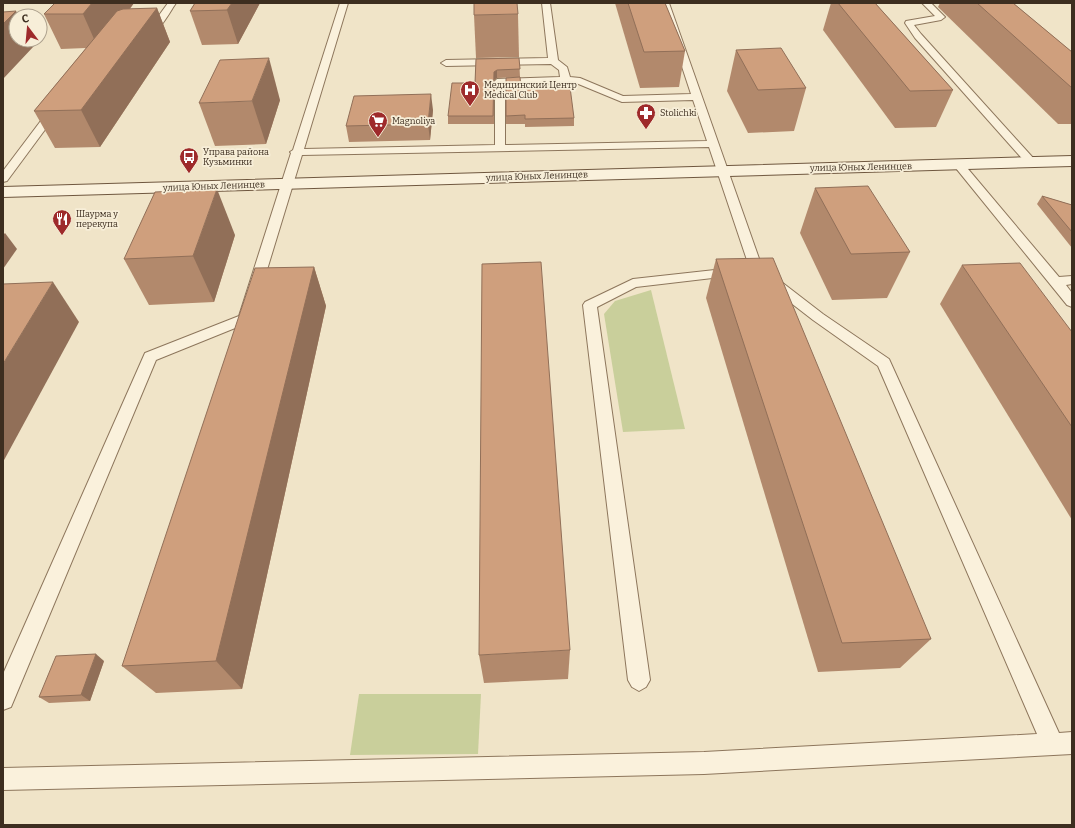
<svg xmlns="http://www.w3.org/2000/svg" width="1075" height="828" font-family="Bitter,serif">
	<rect width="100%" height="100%" fill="#f0e4c8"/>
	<!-- green -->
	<g fill="#c9cf9b">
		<polygon points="651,290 685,429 623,432 604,314 615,301"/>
		<polygon points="359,694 481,694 478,754 350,755"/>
	</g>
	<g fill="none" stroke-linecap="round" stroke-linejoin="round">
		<defs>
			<g id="service">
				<path d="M168,3H176C169,13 157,38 144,35L143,33L149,29Z"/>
				<path d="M340,3H348L304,149L495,145V81L497,79L560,77L559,70L551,64L446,66L441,63L446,60L548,58L542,3H550L558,60L567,67L570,77L580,78L623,96L691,94L661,3H669L762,267L823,314L889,359L1059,733L1072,732V754L704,774L3,790V768L704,752L1037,734L878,366L813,320L751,272L709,147L302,155L252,319L250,322L156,360L11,707L3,710V674L145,353L239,316L291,153L290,152L293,150ZM576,83L622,102L693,100L707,141L505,145V84Z"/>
				<polygon points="922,3 931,3 945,17 941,20 914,25 921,34 1035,160 1037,162 1035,164 1027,164 915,38 905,23 906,21 935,16"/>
				<polygon points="56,105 61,108 7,181 3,182 3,171 52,106"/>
				<polygon points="959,162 963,163 1059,277 1072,276 1072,284 1066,285 1072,293 1072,307 1067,305 955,167 953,165 955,163"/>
				<polygon points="733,268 738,269 740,272 738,275 636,287 597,307 650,680 646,687 639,691 632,687 628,680 583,305 585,302 633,279"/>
			</g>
			<polygon id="secondary" points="1072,156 1072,166 3,197 3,187"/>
		</defs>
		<!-- service casing -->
		<use href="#service" stroke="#8d765c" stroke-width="2"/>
		<!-- secondary casing -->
		<use href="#secondary" stroke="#6f573f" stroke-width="2"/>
		<!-- service -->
		<use href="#service" fill="#faf1dc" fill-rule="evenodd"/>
		<!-- secondary -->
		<use href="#secondary" fill="#faf1dc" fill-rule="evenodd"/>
	</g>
	<!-- wall -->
	<g fill="#b2896c">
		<polygon points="55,3 134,3 130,9 157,8 170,42 100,147 55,148 34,111 86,48 61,49 44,14"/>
		<polygon points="195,3 260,3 238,44 202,45 190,11"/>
		<polygon points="615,3 665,3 685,51 679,87 640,88"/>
		<polygon points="831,3 875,3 953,90 936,127 895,128 823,30"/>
		<polygon points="940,3 1013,3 1072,52 1072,124 1058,124 938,7"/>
		<polygon points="518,14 519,57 476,58 474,15"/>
		<polygon points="736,50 806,88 794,131 748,133 727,91"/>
		<polygon points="519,58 520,77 497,78 494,80 494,124 448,124 448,116 475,83 476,59"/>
		<polygon points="521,88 574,118 574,126 525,127 525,124 506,124 506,116"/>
		<polygon points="280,100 266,144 215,146 199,103"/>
		<polygon points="433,110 430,140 349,142 346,126"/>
		<polygon points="815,188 910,252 887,298 832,300 800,233"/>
		<polygon points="1042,196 1072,205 1072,248 1037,204"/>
		<polygon points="235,235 214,302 149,305 124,259"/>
		<polygon points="716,259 931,639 900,668 818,672 706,298"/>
		<polygon points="962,265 1072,332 1072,520 940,304"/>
		<polygon points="314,267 326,306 242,689 156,693 122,666"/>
		<polygon points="570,650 568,679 484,683 479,655"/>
		<polygon points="104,661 90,701 49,703 39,697"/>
	</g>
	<!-- shaded-wall -->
	<g fill="#916f58">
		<polygon points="92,3 134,3 98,48 83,14"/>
		<polygon points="232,3 260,3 238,44 227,10"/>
		<polygon points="157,8 170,42 100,147 81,110"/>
		<polygon points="16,11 19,16 16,16 16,40 31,40 34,46 3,79 3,24"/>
		<polygon points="269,58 280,100 266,144 252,101"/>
		<polygon points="497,70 497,78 494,80 494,124 494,72"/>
		<polygon points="431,94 433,110 430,140 428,124"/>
		<polygon points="217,189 235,235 214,302 193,256"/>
		<polygon points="5,233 17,249 3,269 3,235"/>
		<polygon points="314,267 326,306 242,689 216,661"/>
		<polygon points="53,282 79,322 3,462 3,364"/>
		<polygon points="96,654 104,661 90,701 81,695"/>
	</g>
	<!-- building -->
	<g fill="#cf9f7d" stroke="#916f58">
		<polygon points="55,3 92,3 83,14 44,14"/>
		<polygon points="195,3 232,3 227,10 190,11"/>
		<polygon points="474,3 517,3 518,14 474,15"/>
		<polygon points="628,3 665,3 685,51 644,52"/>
		<polygon points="838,3 875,3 953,90 910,91"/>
		<polygon points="977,3 1013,3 1072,52 1072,88"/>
		<polygon points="157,8 81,110 34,111 117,11 123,9"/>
		<polygon points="16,11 3,24 3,12"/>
		<polygon points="781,48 806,88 758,90 736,50"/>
		<polygon points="269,58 252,101 199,103 220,60"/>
		<polygon points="519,58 520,69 497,70 494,72 493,116 448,116 452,83 475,83 476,59"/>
		<polygon points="520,77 521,88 570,87 574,118 525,119 525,115 506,116 506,78"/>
		<polygon points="431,94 428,124 346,126 354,96"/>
		<polygon points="868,186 910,252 851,254 815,188"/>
		<polygon points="217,189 193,256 124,259 155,192"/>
		<polygon points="1042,196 1072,205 1072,232"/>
		<polygon points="773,258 931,639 842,643 716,259"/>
		<polygon points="541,262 570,650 479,655 482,264"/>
		<polygon points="1020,263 1072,332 1072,427 962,265"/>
		<polygon points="314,267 216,661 122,666 255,268"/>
		<polygon points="53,282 3,364 3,284"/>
		<polygon points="96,654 81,695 39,697 56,656"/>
	</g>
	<!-- icons -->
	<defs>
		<symbol id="hospital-pin" viewBox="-11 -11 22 30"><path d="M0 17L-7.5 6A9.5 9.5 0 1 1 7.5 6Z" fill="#9e2a2b" stroke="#f7eed8"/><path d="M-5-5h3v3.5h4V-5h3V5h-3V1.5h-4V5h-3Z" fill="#fff"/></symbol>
		<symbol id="pharmacy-pin" viewBox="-11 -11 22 30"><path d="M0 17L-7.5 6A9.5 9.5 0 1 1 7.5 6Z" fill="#9e2a2b" stroke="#f7eed8"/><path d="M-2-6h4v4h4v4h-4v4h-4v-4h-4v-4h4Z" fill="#fff"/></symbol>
		<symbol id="supermarket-pin" viewBox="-11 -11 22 30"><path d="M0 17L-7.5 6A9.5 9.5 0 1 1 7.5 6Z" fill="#9e2a2b" stroke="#f7eed8"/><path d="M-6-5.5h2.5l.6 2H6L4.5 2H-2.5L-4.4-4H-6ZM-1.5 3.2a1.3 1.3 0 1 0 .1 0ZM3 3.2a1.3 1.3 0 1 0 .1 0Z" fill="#fff"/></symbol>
		<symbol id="bus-pin" viewBox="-11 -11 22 30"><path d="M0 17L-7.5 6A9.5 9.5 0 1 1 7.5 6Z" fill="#9e2a2b" stroke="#f7eed8"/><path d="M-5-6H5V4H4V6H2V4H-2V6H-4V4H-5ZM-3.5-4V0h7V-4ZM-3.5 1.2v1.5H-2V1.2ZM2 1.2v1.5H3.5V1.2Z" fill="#fff"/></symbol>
		<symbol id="restaurant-pin" viewBox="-11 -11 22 30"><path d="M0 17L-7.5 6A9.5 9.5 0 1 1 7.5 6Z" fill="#9e2a2b" stroke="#f7eed8"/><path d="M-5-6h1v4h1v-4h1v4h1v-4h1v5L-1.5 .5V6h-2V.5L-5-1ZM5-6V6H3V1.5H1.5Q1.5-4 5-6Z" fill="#fff"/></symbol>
	</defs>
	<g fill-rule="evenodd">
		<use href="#hospital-pin" x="459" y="79" width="22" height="30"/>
		<use href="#pharmacy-pin" x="635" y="102" width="22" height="30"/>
		<use href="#supermarket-pin" x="367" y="110" width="22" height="30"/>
		<use href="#bus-pin" x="178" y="146" width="22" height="30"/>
		<use href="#restaurant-pin" x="51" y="208" width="22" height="30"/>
	</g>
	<g text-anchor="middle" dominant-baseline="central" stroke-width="3.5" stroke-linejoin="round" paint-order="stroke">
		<!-- far-poi labels -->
		<g font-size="9" fill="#3d2e20" stroke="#f7eed8" text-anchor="start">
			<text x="484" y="85">Медицинский Центр<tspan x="484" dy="10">Medical Club</tspan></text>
			<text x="660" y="113">Stolichki</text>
			<text x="392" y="121">Magnoliya</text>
			<text x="203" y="152">Управа района<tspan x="203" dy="10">Кузьминки</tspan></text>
			<text x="76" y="214">Шаурма у<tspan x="76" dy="10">перекупа</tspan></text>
		</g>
		<!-- far-street labels -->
		<g font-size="9" fill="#3d2e20" stroke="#f7eed8">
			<text transform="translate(861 167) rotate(-1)">улица Юных Ленинцев</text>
			<text transform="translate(537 176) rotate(-2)">улица Юных Ленинцев</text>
			<text transform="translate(214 186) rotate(-2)">улица Юных Ленинцев</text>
		</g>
	</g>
	<!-- border -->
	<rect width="1075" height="828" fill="none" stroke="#3d2e20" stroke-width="8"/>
	<!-- north arrow -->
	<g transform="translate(28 28) rotate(344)"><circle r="19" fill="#f7eed8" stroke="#ada18e"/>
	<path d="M0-3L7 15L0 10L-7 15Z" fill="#9e2a2b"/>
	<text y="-6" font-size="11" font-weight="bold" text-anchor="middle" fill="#3d2e20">С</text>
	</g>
</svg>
